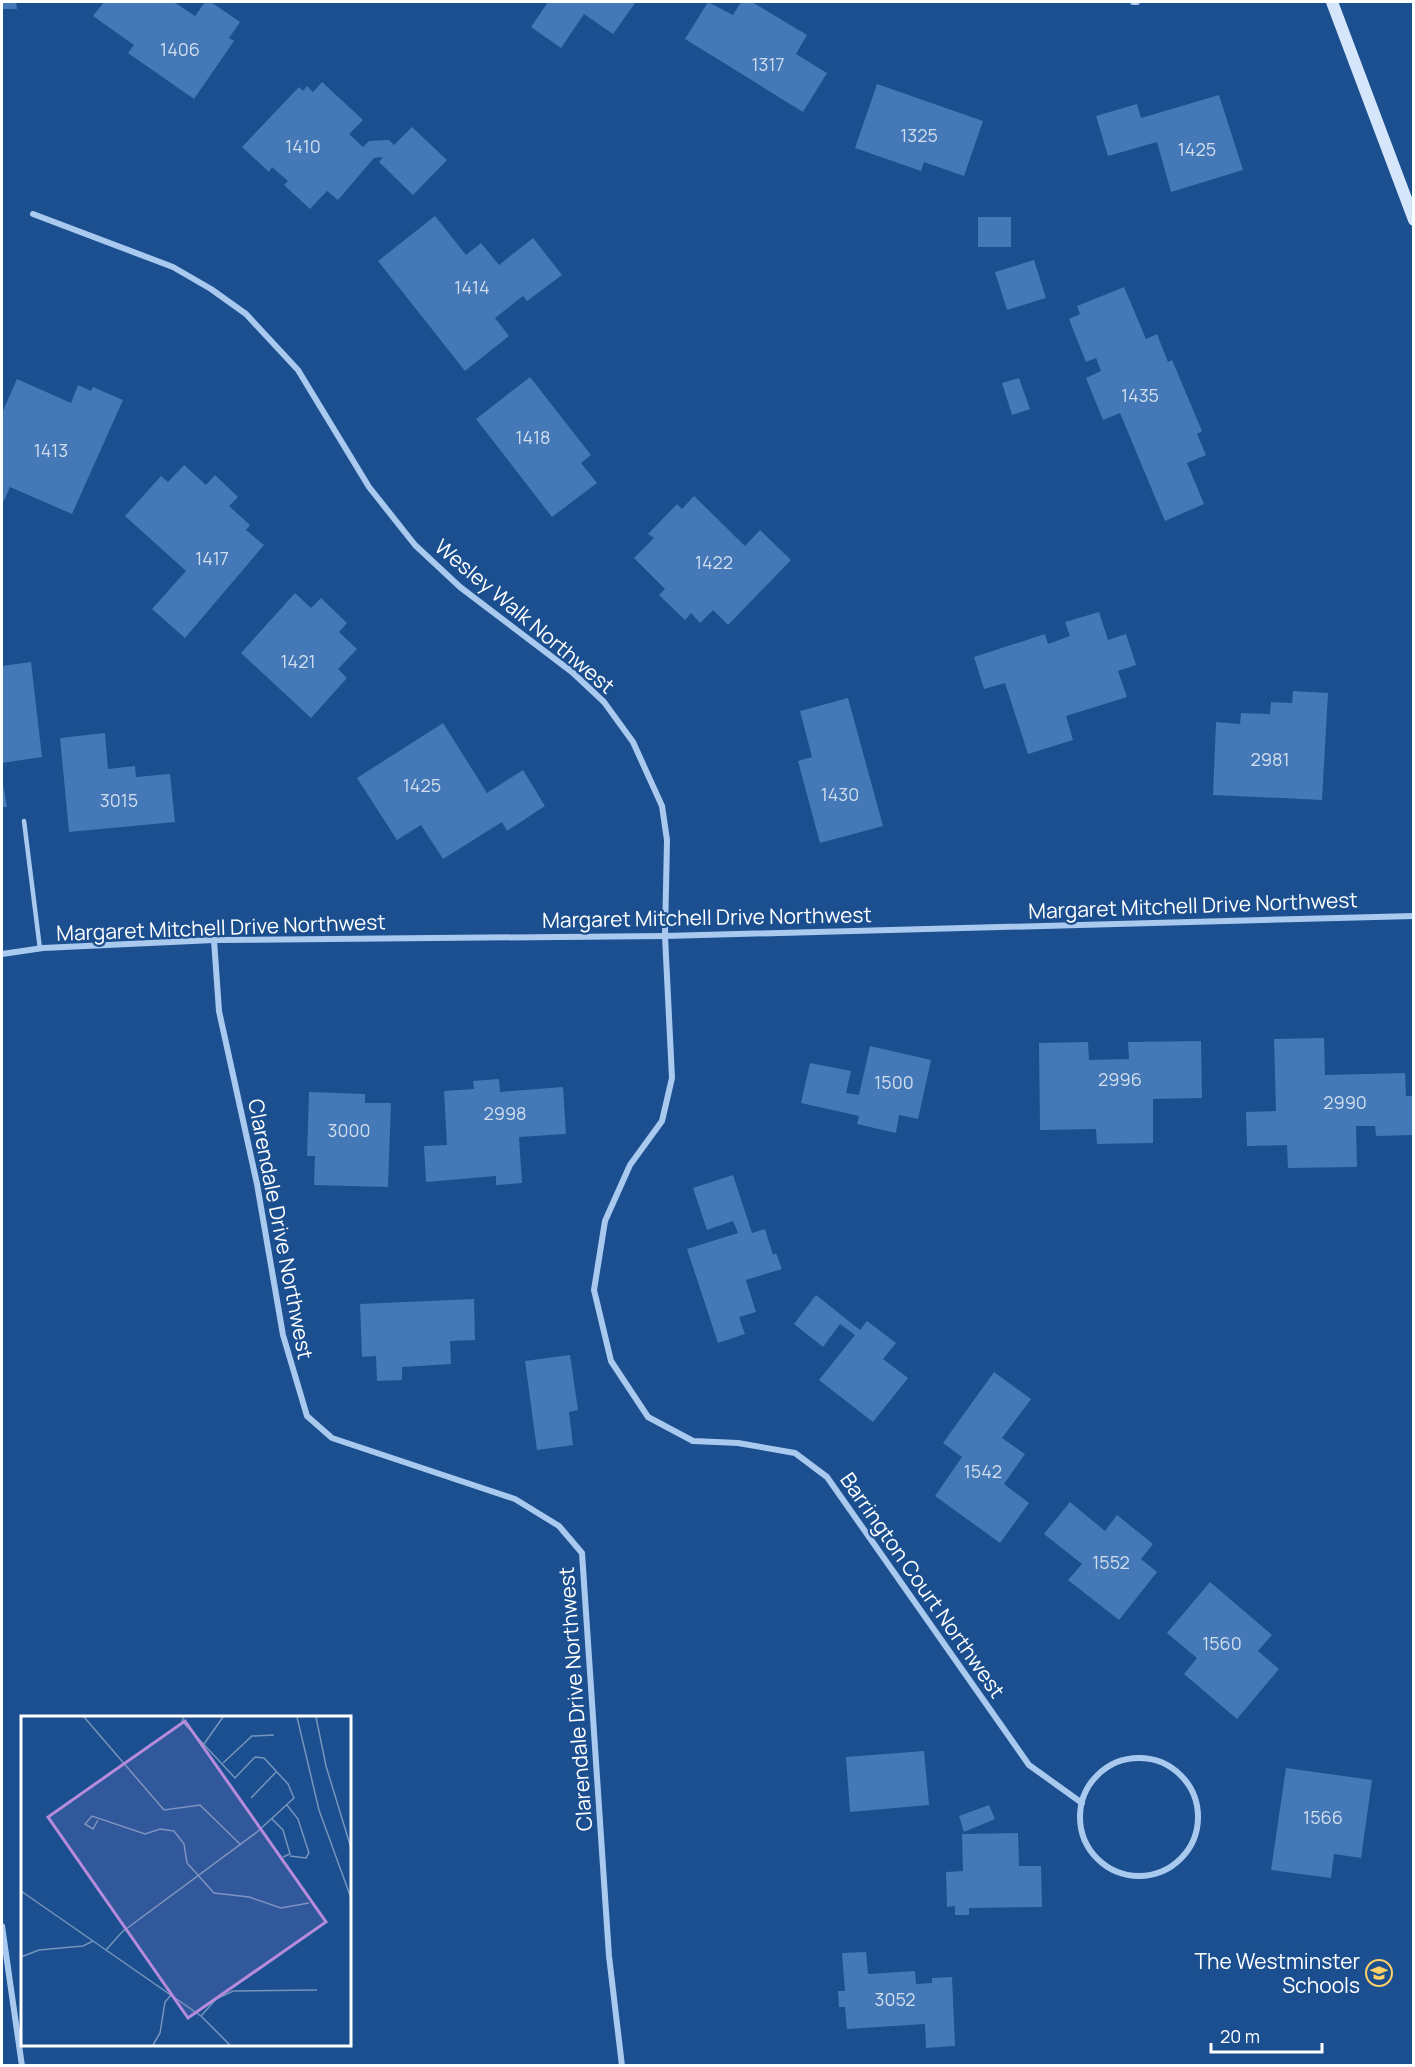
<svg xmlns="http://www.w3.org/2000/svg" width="1415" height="2067" font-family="Manrope,sans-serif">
	<rect width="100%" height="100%" fill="#1b4f8f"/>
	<!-- building -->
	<g fill="#4478b7">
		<polygon points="2,2 16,2 17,9 2,9"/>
		<polygon points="104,2 174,2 195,16 205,2 211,2 240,22 229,38 234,41 194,99 128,53 134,45 93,16"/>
		<polygon points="548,2 633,2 635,3 613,34 584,14 561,48 531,27"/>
		<polygon points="708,2 733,15 741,2 752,2 807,35 796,54 827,73 803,112 685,39"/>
		<polygon points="322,82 363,120 349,134 363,147 369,141 389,140 394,145 412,127 447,160 413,195 379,162 383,157 374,158 338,200 327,191 310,209 284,185 288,181 272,167 269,172 242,147 299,87 303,91 307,86 313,92"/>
		<polygon points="877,84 983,121 964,176 924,162 921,171 855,148"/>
		<polygon points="1219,95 1243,170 1171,192 1157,142 1108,156 1096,116 1137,104 1141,118"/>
		<polygon points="435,216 466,255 481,243 499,265 533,238 562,275 527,301 523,296 495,318 509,336 465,371 378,261"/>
		<rect x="978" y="217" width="33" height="30"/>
		<polygon points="1034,260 1046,298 1007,310 995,272"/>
		<polygon points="1124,287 1146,339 1157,334 1168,362 1172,360 1202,431 1197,434 1206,455 1187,463 1204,504 1165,521 1120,413 1103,420 1086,378 1101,371 1096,358 1086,362 1069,319 1080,314 1077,306"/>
		<polygon points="530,377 591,455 581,463 597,483 552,517 476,419"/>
		<polygon points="1019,378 1030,409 1012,415 1002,383"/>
		<polygon points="17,379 71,403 78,385 91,391 93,387 123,400 72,514 10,487 2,505 2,413"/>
		<polygon points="184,465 206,485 215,475 238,497 229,506 250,525 246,530 264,545 185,638 152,609 186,571 125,516 161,476 168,482"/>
		<polygon points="694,496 745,546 760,530 791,560 728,625 713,610 700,623 691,613 685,620 659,595 665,589 634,558 654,538 648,534 677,504 682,509"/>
		<polygon points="295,593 311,608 321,598 347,623 339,632 357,649 338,669 347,678 311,718 241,653"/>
		<polygon points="1099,612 1108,640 1126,634 1136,665 1118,671 1127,697 1066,716 1073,740 1028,754 1005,683 984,689 974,657 1045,634 1048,644 1070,636 1065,622"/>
		<polygon points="31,662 42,757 2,763 2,666"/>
		<polygon points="1293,691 1328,693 1322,800 1213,795 1216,722 1240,724 1241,713 1270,714 1271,702 1292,703"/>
		<polygon points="848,698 883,826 820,843 798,761 812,757 800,711"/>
		<polygon points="443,723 487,793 523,770 545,806 507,831 502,822 443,859 421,825 397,840 357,778"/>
		<polygon points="105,733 108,769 135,766 136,777 170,774 175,822 69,832 60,738"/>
		<polygon points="2,778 7,807 2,807"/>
		<polygon points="1324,1038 1325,1075 1405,1073 1406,1096 1414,1096 1414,1135 1376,1136 1375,1126 1356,1126 1357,1167 1288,1168 1287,1145 1247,1146 1246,1112 1276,1111 1274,1039"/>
		<polygon points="1201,1041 1202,1098 1153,1099 1153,1143 1097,1144 1096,1129 1040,1130 1039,1043 1088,1042 1089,1060 1129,1059 1128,1042"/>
		<polygon points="870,1046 931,1060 918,1119 899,1115 896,1133 857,1124 859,1116 801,1103 810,1063 851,1071 846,1093 859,1095"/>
		<polygon points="499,1079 500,1092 563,1087 566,1134 519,1137 522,1183 496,1185 496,1176 426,1182 424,1146 447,1145 444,1091 474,1089 473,1081"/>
		<polygon points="309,1092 365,1094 365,1103 391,1103 388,1187 314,1185 315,1156 307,1156"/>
		<polygon points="733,1175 752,1233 765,1229 773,1255 776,1253 782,1269 746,1280 756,1312 739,1317 745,1334 718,1343 687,1249 738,1233 733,1221 707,1230 693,1188"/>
		<polygon points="816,1295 860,1330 867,1321 896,1343 883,1359 908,1378 873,1422 819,1380 855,1335 840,1324 823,1347 794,1324"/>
		<polygon points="474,1299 475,1340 450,1341 451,1364 402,1367 402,1380 377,1381 376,1356 362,1357 360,1304"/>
		<polygon points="570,1355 578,1410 569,1412 573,1445 537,1450 525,1361"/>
		<polygon points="994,1372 1031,1399 1002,1438 1025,1454 1004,1484 1029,1503 1000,1543 935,1496 962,1457 943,1443"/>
		<polygon points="1070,1502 1105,1531 1117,1515 1153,1544 1141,1559 1157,1572 1119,1620 1068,1580 1082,1564 1044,1534"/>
		<polygon points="1210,1582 1272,1635 1258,1651 1279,1669 1237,1719 1184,1674 1197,1658 1167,1633"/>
		<polygon points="924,1751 929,1805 850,1812 846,1757"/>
		<polygon points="1286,1768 1372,1780 1361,1858 1334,1854 1331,1878 1271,1870"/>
		<polygon points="989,1805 995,1819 964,1832 959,1816"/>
		<polygon points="1018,1833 1019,1866 1041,1866 1042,1907 969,1908 969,1915 955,1915 955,1906 947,1907 946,1872 963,1871 962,1834"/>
		<polygon points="866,1952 868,1974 915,1971 916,1984 932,1983 932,1978 952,1977 955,2046 926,2048 925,2024 847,2029 845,2007 839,2007 838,1991 845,1991 842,1953"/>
	</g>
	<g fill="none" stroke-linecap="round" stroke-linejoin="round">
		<!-- lane -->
		<polyline stroke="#a9c9ee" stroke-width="4.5" points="24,821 40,949"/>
		<!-- street -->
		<g stroke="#a9c9ee" stroke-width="6">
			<polyline points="1133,2 1137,2"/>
			<polyline points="33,214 173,267 211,289 246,314 298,370 369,487 415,545 460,587 572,672 604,702 633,742 662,806 667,840 665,936 672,1078 662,1121 630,1165 605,1221 594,1290 611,1361 648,1417 693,1441 738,1443 795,1453 827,1477 1029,1765 1082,1803"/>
			<polyline points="214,940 219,1011 257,1184 283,1335 307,1416 332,1438 515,1499 559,1526 582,1553 609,1956 622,2066"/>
			<polyline points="2,954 43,948 214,940 665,936 1414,916"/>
			<circle cx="1139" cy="1817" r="59"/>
			<polyline points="2,1926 22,2066"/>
		</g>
		<!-- secondary -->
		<polyline stroke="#d6e6fa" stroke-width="12" points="1332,2 1414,220"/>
	</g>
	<!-- icons -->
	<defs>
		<symbol id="school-ring" viewBox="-11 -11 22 22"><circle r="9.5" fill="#1b4f8f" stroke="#ffd166" stroke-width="1.5"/><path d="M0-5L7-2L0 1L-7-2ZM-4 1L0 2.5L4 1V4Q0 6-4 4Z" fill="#ffd166"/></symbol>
	</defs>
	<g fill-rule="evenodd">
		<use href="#school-ring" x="1364" y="1958" width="30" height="30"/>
	</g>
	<g text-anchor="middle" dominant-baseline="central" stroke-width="4.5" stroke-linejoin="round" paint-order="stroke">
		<!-- number labels -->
		<g font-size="18" fill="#d0dded">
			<text x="180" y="49">1406</text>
			<text x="768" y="64">1317</text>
			<text x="919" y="135">1325</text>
			<text x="303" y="146">1410</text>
			<text x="1197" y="149">1425</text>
			<text x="472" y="287">1414</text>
			<text x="1140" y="395">1435</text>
			<text x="533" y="437">1418</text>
			<text x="51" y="450">1413</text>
			<text x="212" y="558">1417</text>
			<text x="714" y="562">1422</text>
			<text x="298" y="661">1421</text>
			<text x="1270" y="759">2981</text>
			<text x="422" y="785">1425</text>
			<text x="840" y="794">1430</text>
			<text x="119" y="800">3015</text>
			<text x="1120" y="1079">2996</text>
			<text x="894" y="1082">1500</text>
			<text x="1345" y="1102">2990</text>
			<text x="505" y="1113">2998</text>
			<text x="349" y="1130">3000</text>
			<text x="983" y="1471">1542</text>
			<text x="1111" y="1562">1552</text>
			<text x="1222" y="1643">1560</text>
			<text x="1323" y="1817">1566</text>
			<text x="895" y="1999">3052</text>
		</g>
		<!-- street labels -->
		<g font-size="21" fill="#fff" stroke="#1b4f8f">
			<text transform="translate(525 616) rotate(40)">Wesley Walk Northwest</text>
			<text transform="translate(1193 905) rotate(-2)">Margaret Mitchell Drive Northwest</text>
			<text transform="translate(707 917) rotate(-1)">Margaret Mitchell Drive Northwest</text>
			<text transform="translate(221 927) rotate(-2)">Margaret Mitchell Drive Northwest</text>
			<text transform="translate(281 1229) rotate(79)">Clarendale Drive Northwest</text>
			<text transform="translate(923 1585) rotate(55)">Barrington Court Northwest</text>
			<text transform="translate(575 1699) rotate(-94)">Clarendale Drive Northwest</text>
		</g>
		<!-- poi labels -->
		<g font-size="21" fill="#fff" stroke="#1b4f8f" text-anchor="end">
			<text x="1360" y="1961">The Westminster<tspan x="1360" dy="24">Schools</tspan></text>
		</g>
	</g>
	<!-- overview -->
	<g transform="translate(21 1716)">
		<rect width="330" height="330" fill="#1b4f8f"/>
		<path fill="none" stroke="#7695bc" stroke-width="1.5" d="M63,1L143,94L179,89L220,129M276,1L298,94L330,182M295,1L305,50L330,132M183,28L202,1M202,47L231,20L253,19M230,82L256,55M266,89L277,103L288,137L285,142L269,140M251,103L262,114L269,138L262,141M77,104L72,113L64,108L71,100L124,118L139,113L153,115L163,128L166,147L193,177L228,181L260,192L288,187M0,175L180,300L209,329M85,234L101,216L236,116L273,82L267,68L243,42L234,41L214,62L161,5L163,1M0,241L18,234L62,230L72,225M180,300L195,283L212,275L296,274M132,329L139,317L144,286L150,279"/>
		<path fill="#b68bdc" fill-opacity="0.15" stroke="#b68bdc" stroke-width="3" d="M164,5L305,206L167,302L27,101Z"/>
		<rect width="330" height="330" fill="none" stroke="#fff" stroke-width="3"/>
	</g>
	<!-- border -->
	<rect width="1415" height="2067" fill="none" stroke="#ffffff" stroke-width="6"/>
	<!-- scale -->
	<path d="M1211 2043v9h111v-9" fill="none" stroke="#ffffff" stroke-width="3"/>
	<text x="1220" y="2043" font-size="18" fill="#ffffff" stroke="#1b4f8f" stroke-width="4.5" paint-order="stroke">20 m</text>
</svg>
